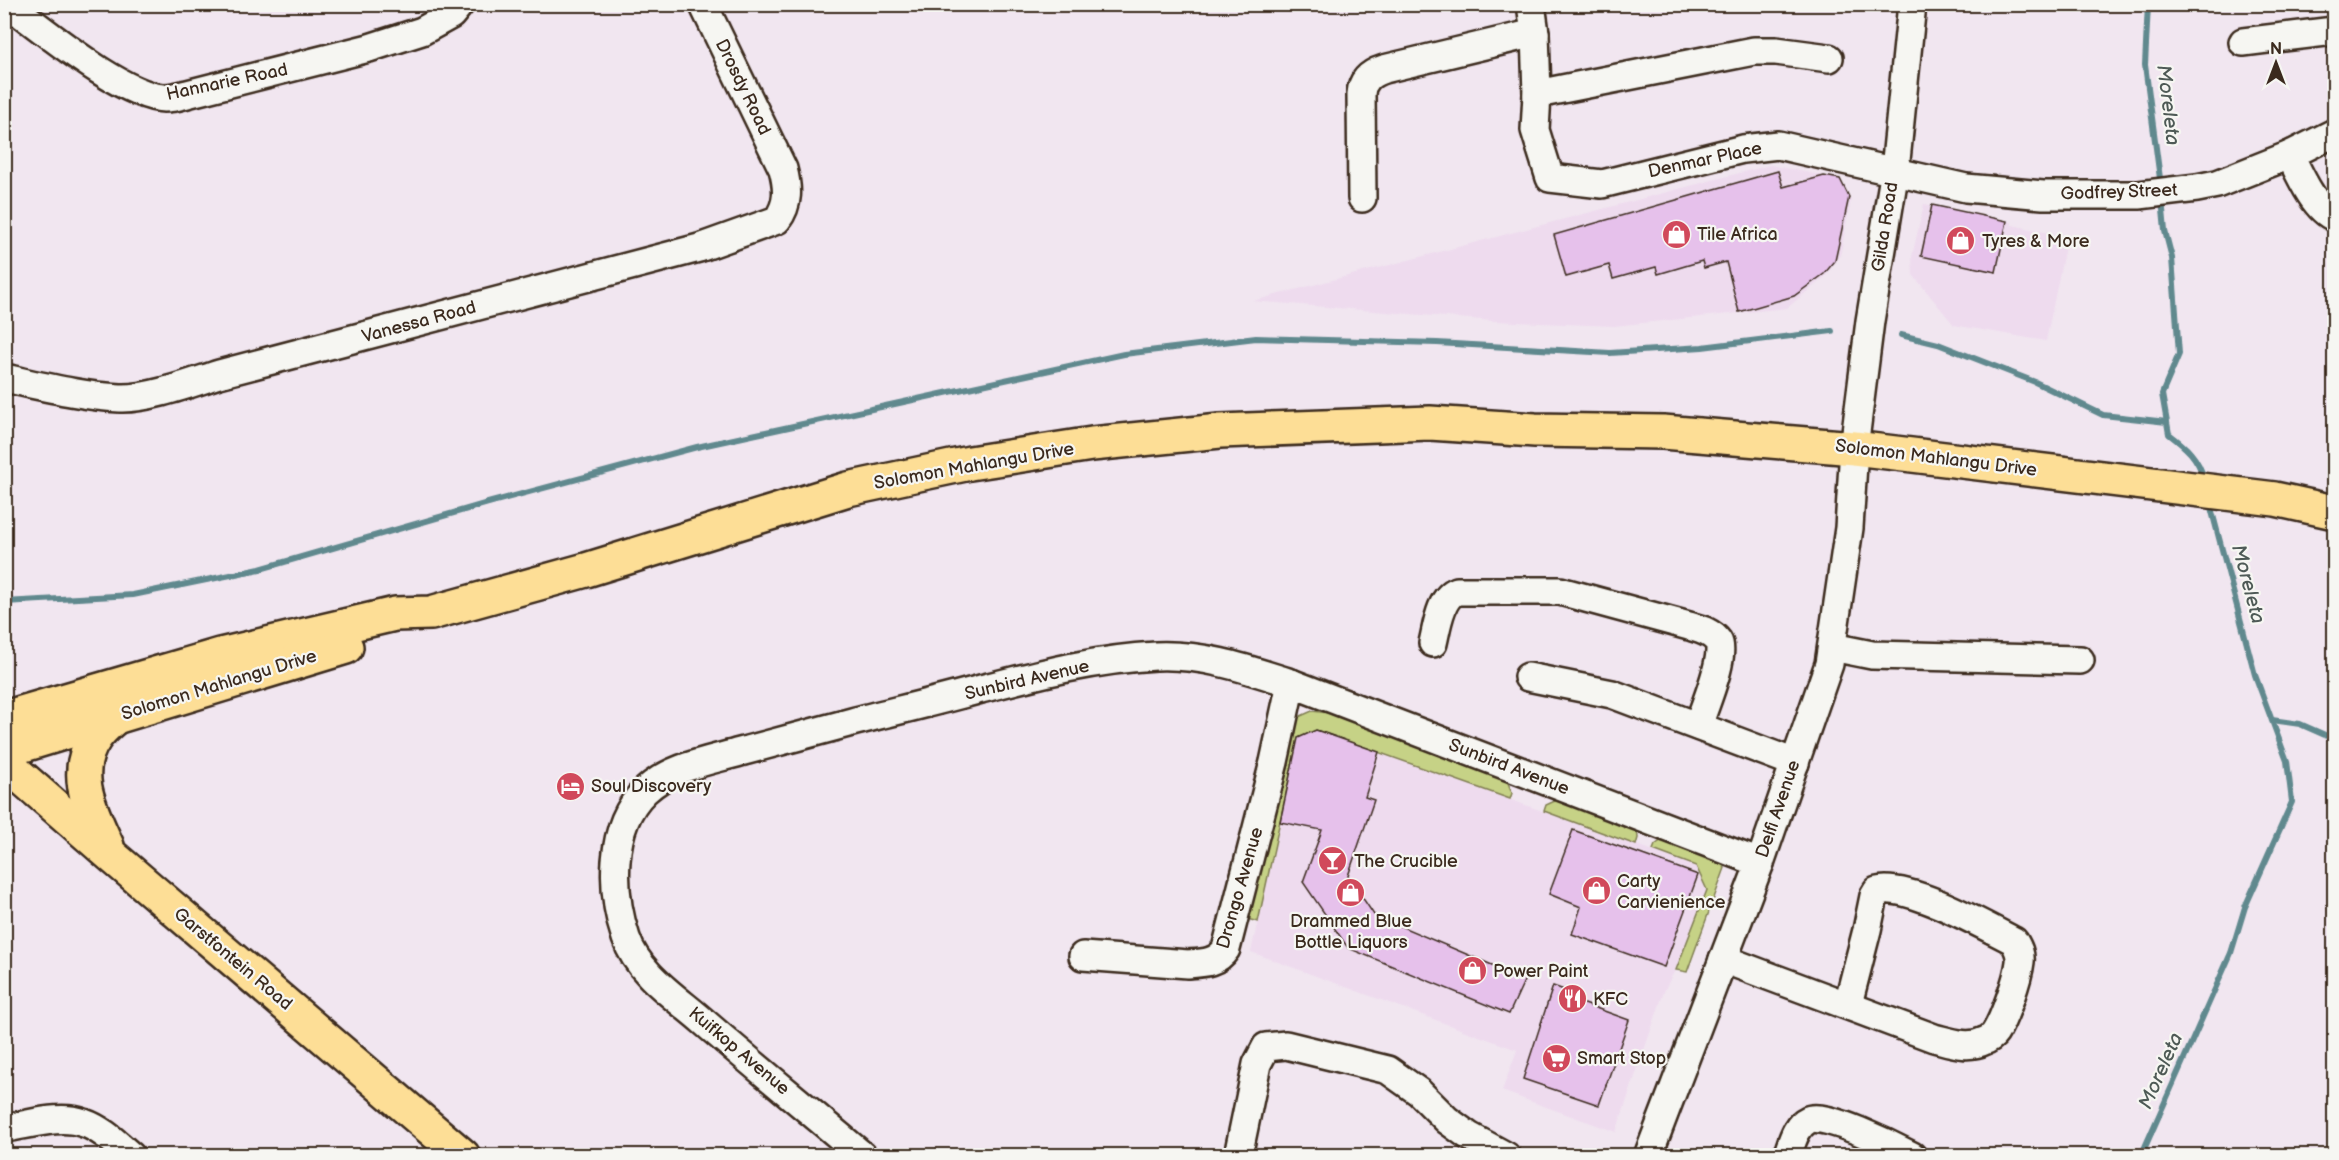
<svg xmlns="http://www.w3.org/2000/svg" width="2339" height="1160" font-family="'Balsamiq Sans',sans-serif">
	<rect width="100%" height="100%" fill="#f1e6f0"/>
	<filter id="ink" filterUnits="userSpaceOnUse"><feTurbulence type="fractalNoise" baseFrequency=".0167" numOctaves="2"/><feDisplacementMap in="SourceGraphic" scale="12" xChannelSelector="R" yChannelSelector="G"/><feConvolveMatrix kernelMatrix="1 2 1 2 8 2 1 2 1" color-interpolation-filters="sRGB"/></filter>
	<g filter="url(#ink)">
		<!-- built -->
		<g fill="#eedbee">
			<polygon points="1770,165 1840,179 1851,200 1840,256 1826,276 1787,308 1614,326 1494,321 1253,301"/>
			<polygon points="1924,204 2007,221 2012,222 2012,225 2067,237 2046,341 1954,325 1913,275 1912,256"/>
			<polygon points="1316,730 1696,866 1707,890 1681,959 1665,989 1616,1132 1502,1091 1517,1050 1251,952 1298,738"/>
		</g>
		<!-- green -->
		<g fill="#c6d286" stroke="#807e52" stroke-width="1.5">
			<polygon points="1312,711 1329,713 1507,780 1512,793 1510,799 1316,730 1298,738 1258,922 1244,918 1294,719"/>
			<polygon points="1559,799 1637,829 1638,838 1636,845 1544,811 1546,805"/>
			<polygon points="1663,839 1718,859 1725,868 1687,972 1676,970 1707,890 1696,866 1653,850 1655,845"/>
		</g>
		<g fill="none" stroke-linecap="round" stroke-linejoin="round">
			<!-- stream -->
			<g stroke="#61898e" stroke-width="6">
				<polyline points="2148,4 2145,65 2161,186"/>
				<path d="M2162,199L2165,231L2172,258L2179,354L2162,394L2169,434C2186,447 2198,457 2204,479"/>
				<polyline points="1901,335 1938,344 2035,382 2103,415 2167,422"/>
				<polyline points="4,602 133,595 260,569 488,503 697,447 1124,354 1256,338 1437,343 1610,353 1702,347 1832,331"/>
				<polyline points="2272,720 2300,724 2334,739"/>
				<polyline points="2141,1156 2231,953 2245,907 2292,802 2287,761 2255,675 2209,500"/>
			</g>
		</g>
		<!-- building -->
		<g fill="#e6c1eb" stroke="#3b2a1e" stroke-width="1.5">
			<polygon points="1778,171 1783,187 1824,176 1840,179 1849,197 1835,261 1824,274 1794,296 1739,312 1726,262 1704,268 1702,261 1658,274 1656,267 1613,279 1609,265 1566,277 1554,235"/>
			<polygon points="1932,205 2007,221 1996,272 1921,256"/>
			<polygon points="1316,730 1379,752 1365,797 1374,800 1348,876 1374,915 1525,979 1509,1014 1348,948 1303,882 1322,830 1280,822 1298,738"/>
			<polygon points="1573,830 1698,875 1664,967 1572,934 1581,907 1549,894"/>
			<polygon points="1553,986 1581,996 1579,1002 1629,1020 1599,1105 1523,1079"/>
		</g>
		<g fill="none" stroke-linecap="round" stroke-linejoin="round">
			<defs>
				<g id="minor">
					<path d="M8,4C44,30 122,96 164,98C171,98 180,96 187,94L369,48L422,31L451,15L460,4"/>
					<polyline points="1531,4 1535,33 1537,94 1535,130 1550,178 1602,184 1743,149 1778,145 1966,188 2043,195 2139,195 2197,188 2217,184 2290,155 2334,133"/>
					<polyline points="2243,42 2334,31"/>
					<polyline points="1537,94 1754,51 1776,51 1829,58"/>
					<path d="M2290,155C2299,173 2314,209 2334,217"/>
					<path d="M1362,198L1361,94C1362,80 1371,73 1384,69L1535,33"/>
					<path d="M4,378C42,386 81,396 120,398C149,399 191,383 219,374L699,248L777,220C789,204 788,188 783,169L703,4"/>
					<path d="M1433,643C1437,627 1440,597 1457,591H1560L1689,626C1699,629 1711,631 1718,641C1727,654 1703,710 1698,726"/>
					<polyline points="1832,647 1872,655 2080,660"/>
					<polyline points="1528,677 1612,694 1795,763"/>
					<path d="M1083,956L1188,964C1203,963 1217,963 1226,949L1274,762L1291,683"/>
					<path d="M1723,959L1934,1038C1950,1042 1968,1049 1984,1041C1988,1040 1993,1036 1995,1033C2004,1019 2018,979 2020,962C2021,954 2018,948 2014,941C1985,926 1907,882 1877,891L1874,896L1867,930L1848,1004"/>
					<path d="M4,1128C29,1125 60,1114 84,1123C102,1129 117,1144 131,1156"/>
					<path d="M863,1156C810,1111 756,1067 704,1022C677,998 638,974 626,938C611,893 608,826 645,791C670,767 708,761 740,752C777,742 815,732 852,722C895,711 938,701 981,689C1039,674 1096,659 1156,656C1204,654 1247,669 1291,683L1760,863"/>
					<polyline points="1238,1156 1257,1064 1266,1047 1286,1045 1388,1070 1419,1092 1447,1120 1469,1136 1506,1156"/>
					<polyline points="1648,1156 1760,863 1829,664 1849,528 1854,448 1870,321 1895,170 1912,4"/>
					<path d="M1787,1156C1792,1143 1795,1126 1808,1120C1823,1111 1895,1147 1912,1156"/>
				</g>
				<g id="major">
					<polyline points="4,718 220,655 395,614 431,613 586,570 848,489 970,463 1092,444 1220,431 1430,423 1535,430 1663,432 1854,448 2275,499 2334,512"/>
					<polyline points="4,751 346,647"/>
					<polyline points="4,762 113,857 463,1156"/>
					<path d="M107,846C92,812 70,774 95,738C101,729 110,722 118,715"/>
				</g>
			</defs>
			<!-- minor casing -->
			<use href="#minor" stroke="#3b2a1e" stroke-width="32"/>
			<!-- major casing -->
			<use href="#major" stroke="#3b2a1e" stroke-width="38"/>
			<!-- minor -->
			<use href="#minor" stroke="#f6f6f2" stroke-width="27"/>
			<!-- major -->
			<use href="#major" stroke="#fdde96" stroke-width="33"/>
		</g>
	</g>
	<!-- icons -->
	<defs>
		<symbol id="shop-disc" viewBox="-11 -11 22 22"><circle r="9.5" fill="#d1495b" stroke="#f6f6f2"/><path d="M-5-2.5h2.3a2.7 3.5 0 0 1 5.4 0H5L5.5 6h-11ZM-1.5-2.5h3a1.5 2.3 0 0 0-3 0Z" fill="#fff"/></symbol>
		<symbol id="hotel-disc" viewBox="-11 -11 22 22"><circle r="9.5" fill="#d1495b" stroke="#f6f6f2"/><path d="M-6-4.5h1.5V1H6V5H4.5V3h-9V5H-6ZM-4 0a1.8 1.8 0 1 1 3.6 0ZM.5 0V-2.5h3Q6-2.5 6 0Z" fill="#fff"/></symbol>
		<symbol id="bar-disc" viewBox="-11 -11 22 22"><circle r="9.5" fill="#d1495b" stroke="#f6f6f2"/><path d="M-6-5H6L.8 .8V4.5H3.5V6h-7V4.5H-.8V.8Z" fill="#fff"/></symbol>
		<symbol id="restaurant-disc" viewBox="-11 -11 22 22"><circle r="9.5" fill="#d1495b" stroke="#f6f6f2"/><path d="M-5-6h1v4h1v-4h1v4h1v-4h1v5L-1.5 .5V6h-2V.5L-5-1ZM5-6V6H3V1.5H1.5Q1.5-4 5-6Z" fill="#fff"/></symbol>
		<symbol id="supermarket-disc" viewBox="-11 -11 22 22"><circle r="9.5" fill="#d1495b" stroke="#f6f6f2"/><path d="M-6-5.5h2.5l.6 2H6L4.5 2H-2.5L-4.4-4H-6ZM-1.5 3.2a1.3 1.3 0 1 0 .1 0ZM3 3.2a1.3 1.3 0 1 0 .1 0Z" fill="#fff"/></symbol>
	</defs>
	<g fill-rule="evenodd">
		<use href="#shop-disc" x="1660" y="218" width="33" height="33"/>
		<use href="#shop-disc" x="1944" y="224" width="33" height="33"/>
		<use href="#hotel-disc" x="554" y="770" width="33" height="33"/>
		<use href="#bar-disc" x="1316" y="844" width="33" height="33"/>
		<use href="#shop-disc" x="1580" y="874" width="33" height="33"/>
		<use href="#shop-disc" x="1334" y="876" width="33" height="33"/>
		<use href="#shop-disc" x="1456" y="954" width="33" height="33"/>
		<use href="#restaurant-disc" x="1556" y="982" width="33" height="33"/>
		<use href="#supermarket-disc" x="1540" y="1042" width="33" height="33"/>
	</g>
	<g text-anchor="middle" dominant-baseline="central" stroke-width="4.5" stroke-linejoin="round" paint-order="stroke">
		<!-- street labels -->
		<g font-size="18" fill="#3b2a1e" stroke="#f6f6f2">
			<text transform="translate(227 82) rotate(-12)">Hannarie Road</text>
			<text transform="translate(743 87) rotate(64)">Drosdy Road</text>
			<text transform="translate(1705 160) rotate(-12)">Denmar Place</text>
			<text transform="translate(2119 192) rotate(-2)">Godfrey Street</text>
			<text transform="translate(1885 227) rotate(-81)">Gilda Road</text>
			<text transform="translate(419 322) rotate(-15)">Vanessa Road</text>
			<text transform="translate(1936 458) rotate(7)">Solomon Mahlangu Drive</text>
			<text transform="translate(974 466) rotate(-10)">Solomon Mahlangu Drive</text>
			<text transform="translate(1027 680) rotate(-13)">Sunbird Avenue</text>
			<text transform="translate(219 685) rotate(-17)">Solomon Mahlangu Drive</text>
			<text transform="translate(1509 767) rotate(21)">Sunbird Avenue</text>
			<text transform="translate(1778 809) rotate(-71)">Delfi Avenue</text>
			<text transform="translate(1240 888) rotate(-74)">Drongo Avenue</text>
			<text transform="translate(233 959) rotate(40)">Garstfontein Road</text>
			<text transform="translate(739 1051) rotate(40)">Kuifkop Avenue</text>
		</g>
		<!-- poi labels -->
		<g font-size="18" fill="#3b2a1e" stroke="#f6f6f2" text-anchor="start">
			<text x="1697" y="234">Tile Africa</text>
			<text x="1982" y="241">Tyres &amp; More</text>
			<text x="591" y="786">Soul Discovery</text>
			<text x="1354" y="861">The Crucible</text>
			<text x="1617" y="881">Carty<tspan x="1617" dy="21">Carvienience</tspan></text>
			<text x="1351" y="921" text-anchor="middle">Drammed Blue<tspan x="1351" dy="21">Bottle Liquors</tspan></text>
			<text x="1493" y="971">Power Paint</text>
			<text x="1593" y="999">KFC</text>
			<text x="1577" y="1058">Smart Stop</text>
		</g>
		<!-- water labels -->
		<g font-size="20" font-style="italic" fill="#4e5a56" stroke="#f6f6f2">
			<text transform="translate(2168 105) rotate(83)">Moreleta</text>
			<text transform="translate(2248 584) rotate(75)">Moreleta</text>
			<text transform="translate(2161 1071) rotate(-66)">Moreleta</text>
		</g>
	</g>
	<!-- margin -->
	<rect width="2339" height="1160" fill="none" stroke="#f6f6f2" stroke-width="24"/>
	<rect x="12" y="12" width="2315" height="1136" fill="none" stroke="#3b2a1e" stroke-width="2" filter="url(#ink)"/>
	<!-- north arrow -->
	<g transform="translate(2276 63)" stroke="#f6f6f2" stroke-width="4.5" paint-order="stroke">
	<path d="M0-4.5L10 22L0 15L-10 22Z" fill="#3b2a1e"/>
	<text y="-9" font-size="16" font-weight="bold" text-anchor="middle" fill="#3b2a1e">N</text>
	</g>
</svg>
